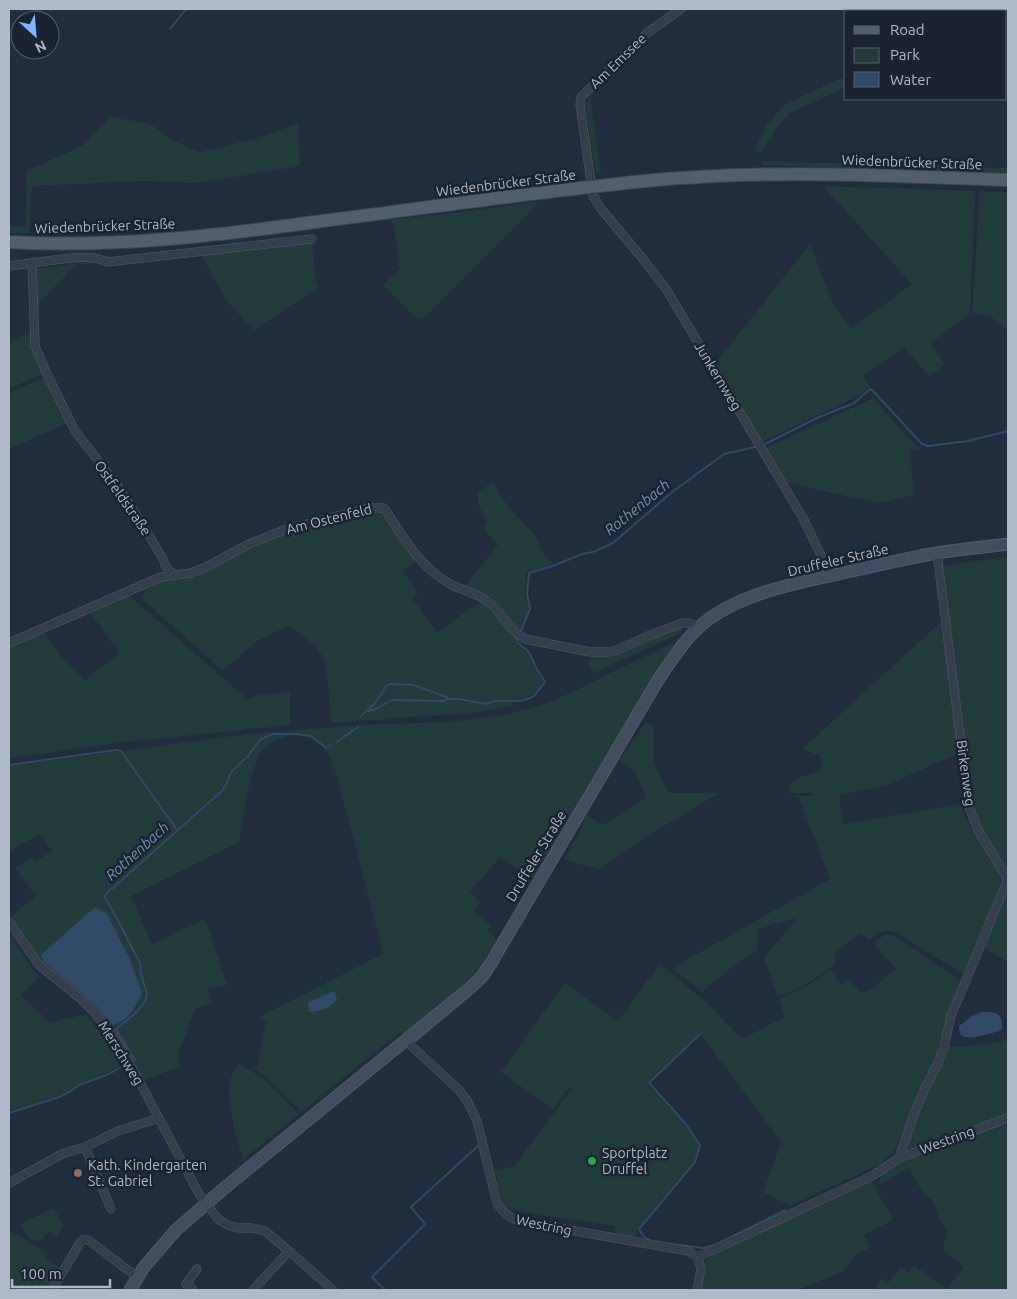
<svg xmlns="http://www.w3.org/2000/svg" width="1017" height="1299" font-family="Ubuntu,sans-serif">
	<rect width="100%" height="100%" fill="#202d3c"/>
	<!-- green -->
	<g fill="#223b3d" fill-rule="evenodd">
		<polygon points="846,76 846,87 790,113 776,128 761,152 755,150 767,124 785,104"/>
		<polygon points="590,96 601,173 596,174 585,105"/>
		<polygon points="111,117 150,124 174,141 200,152 257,138 298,123 300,166 198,183 148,181 32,186 29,233 9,233 9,226 26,226 26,171 82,146"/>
		<polygon points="763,161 1008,168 1008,174 763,165"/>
		<polygon points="823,186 975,191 970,314 930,343 945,364 929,376 904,347 863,376 870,386 860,395 762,442 716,363 810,244 834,306 851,329 912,284"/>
		<polygon points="980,191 1008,192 1007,330 991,317 972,313"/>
		<polygon points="536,201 536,206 424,318 417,319 383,285 400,269 394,227 391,220 494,208"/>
		<polygon points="312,241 316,283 319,287 254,330 226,300 201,255"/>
		<polygon points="96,261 96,263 77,265 74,267 36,306 35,271 37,269"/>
		<polygon points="31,332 44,371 42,374 9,389 9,343"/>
		<polygon points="43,378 47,378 68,423 9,449 9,393"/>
		<polygon points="873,398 903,432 920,449 910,450 914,495 879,503 787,483 766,448"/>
		<polygon points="494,483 504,501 536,537 541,551 554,564 535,570 531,569 526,573 525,593 529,611 518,633 498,610 464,587 498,545 483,528 487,524 478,503 478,491"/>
		<path d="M368,511L382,512L418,561L403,571L418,593L412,598L437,632L481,601L487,605L514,637V639L517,644L528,653L535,671L542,680C540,694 526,699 513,699L512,703L513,706L479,712L331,723C330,704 329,663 318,649C310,640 300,634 290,627L275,632L257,641L223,671L142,599L145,593L143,587L162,580L195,577L251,547L294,530Z"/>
		<polygon points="1008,557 1008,875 981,829 971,807 968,757 964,751 940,566"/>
		<polygon points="127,595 131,597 248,700 258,695 290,692 290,725 115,743 9,758 9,646 43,631 63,658 85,680 119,653 89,611"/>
		<path d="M943,620L959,745L958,754L885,786L839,795L843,824L961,804C967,829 983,842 995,863C998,868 1001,875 1004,880L966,973L962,974L896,932C883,929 879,933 869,940L860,933L836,952L834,966C817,978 798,991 778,997L764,958L797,918L758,929L757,951L732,967L702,992L672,968L830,879L798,796H813V793H789L790,785L801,777L821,771L823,763L820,756L802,749Z"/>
		<polygon points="683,626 684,628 679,634 594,673 588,663 593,655"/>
		<path d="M675,642L606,754L533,879L500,857L470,892L481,903L473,910L491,925L487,930L497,939L480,967L466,982L403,1035L400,1032L301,1112C287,1096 272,1082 255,1069L258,1064L266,1021L257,1018L383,954C371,906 359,858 346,811C340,791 337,767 325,750C317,739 302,734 288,736C282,738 272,741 267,745C250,759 243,819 239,842L131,896L152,944L204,919L208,925L227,985L208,988L210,1003L195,1009L177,1058L180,1067L143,1080L135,1063L113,1029L96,1010L40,962L9,918L36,896L15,868L33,857L36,861L52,851L39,834L9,852V766L248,734L366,725L459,721L509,714L547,703L566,695ZM95,907L107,915L130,959L142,993L108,1022C92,997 66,980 45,962Z"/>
		<path d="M645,722L654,726V764L669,793H719L649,835L599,870L564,859L580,832L586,815L603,825L646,798L635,772L618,760C631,747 636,737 645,722Z"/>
		<polygon points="1008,894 1008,962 984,948"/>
		<polygon points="9,934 35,973 40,976 21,995 50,1023 86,1014 123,1064 106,1074 77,1084 68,1091 56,1096 33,1104 9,1111"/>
		<polygon points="886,934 897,937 962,982 935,1063 922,1086 894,1152 880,1164 791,1205 763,1193 781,1142 700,1033 647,1084 684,1123 699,1145 694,1161 639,1227 634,1238 622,1235 613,1231 616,1226 522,1212 504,1207 495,1171 515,1166 572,1088 570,1086 553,1110 501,1072 565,983 618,1021 660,964 705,1001 742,1039 785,1017 779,999 808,985 831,970 841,984 850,979 859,992 868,991 896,969 873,943"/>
		<polygon points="1008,1040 1008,1115 910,1149 907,1144 927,1089 946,1047 963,1047"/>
		<path d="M238,1063L253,1072L268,1082L299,1114L243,1160C238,1141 225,1099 230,1082C231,1075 235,1069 238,1063Z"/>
		<path d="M1005,1125L1008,1127V1290H873L882,1278L888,1283L901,1267L908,1273L914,1265L947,1289L964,1267L943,1250L947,1230L939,1220L932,1199L924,1195L909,1168L881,1184C876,1174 888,1169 896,1164Z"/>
		<polygon points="869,1180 872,1182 893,1220 864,1235 870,1247 855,1256 844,1271 798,1290 700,1290 706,1261 712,1255"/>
		<polygon points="54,1208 64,1227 55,1237 50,1232 40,1241 29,1239 21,1224"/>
		<polygon points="9,1230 48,1253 46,1258 61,1268 50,1290 9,1290"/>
	</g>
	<!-- water -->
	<g fill="#324a65">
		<path d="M95,907L107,914L130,959L142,993C136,1007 129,1020 113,1025C105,1020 101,1011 94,1004C78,989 61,976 44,962L41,955Z"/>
		<path d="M332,992H335L337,999C331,1009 320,1011 309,1012L308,1002Z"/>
		<path d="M981,1012C994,1011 1004,1013 1002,1029C996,1033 972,1039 964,1037C959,1035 959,1031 959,1026L972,1016Z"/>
	</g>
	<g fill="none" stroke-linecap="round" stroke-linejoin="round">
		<!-- stream -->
		<g stroke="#324a65" stroke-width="2">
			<polyline points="170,29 186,9"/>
			<polyline points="765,444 817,418 839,409 853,404 870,389 873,391 922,444 928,446 968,441 1008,431"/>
			<polyline points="520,633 530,609 527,594 529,573 553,566 582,554 593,552 613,543 671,493 724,454 755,447"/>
			<polyline points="368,711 376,709 392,700 443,701 447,699"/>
			<polyline points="361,716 375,703 387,685 390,684 413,685 447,697 449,699 459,699 485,704 495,701 520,701 530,698 535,695 545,682 536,668 529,652 517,642 516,639"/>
			<polyline points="337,742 358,727"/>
			<polyline points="9,765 116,750 121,751 177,830"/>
			<polyline points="416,1041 481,986 487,980 499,962"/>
			<path d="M135,1060L116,1029C125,1021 151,1005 146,990C143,979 140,977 140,963L116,917L105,897L106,894L223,790L232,771L248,756L261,739L273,734H298L311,736L326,748L331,745"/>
			<polyline points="9,1113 59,1097 69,1092 79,1085 107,1075 125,1065"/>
			<polyline points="960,1140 1000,1125"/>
			<polyline points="227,1193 363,1082"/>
			<polyline points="651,1241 643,1236 639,1229 695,1162 700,1145 686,1124 649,1083 700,1034"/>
			<polyline points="664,1243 703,1248 715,1245 785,1210"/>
			<polyline points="385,1290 372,1277 425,1224 411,1207 478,1146"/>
		</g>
		<defs>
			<g id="street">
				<polyline points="681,9 647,33 581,97 580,105 593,196 602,210 643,259 666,289 803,518 831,576"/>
				<path d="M32,263C54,261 87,252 107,262L312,239"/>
				<polyline points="9,266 32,263 35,346 47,374 75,431 117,485 144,527 163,559 166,567 173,574"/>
				<path d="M9,643L161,577L191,573L204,568L249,544L284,530L368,508H384C403,536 417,563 445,581C458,590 475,592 487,601C502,612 507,629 525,639L590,652H609L617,650L650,635L683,623H690L699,627"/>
				<polyline points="9,922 39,965 81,999 93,1011 116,1040 128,1060 199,1194 219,1220 230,1226 239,1228 253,1228 265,1231 289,1251 333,1290"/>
				<path d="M406,1041L460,1091L468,1102L477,1121L497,1203C503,1213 509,1217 519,1221L688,1251L698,1257L701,1269L697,1290"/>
				<polyline points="85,1147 111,1209"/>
				<polyline points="899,1158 914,1114 925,1088 938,1063 944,1047 951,1016 1007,882 1006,876 978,830 969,807 937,553"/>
				<polyline points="9,1183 62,1154 85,1147 118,1131 159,1118"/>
				<polyline points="698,1257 872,1176 899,1158 1008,1118"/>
				<path d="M52,1290L81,1241C85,1238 87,1239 91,1242L137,1277"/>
				<polyline points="193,1290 186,1284 197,1269"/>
				<polyline points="253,1290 289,1251"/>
			</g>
			<path id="secondary" d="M130,1290L144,1267L176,1230L228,1185L471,987L482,976L491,963L658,680C673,658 687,635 709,619C747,591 806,581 852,571C880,565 908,558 937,553C960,549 984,547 1008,544"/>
			<path id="primary" d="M9,242C112,248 214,236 315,222C425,208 535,192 645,181C766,169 887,176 1008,180"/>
		</defs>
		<!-- street casing -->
		<use href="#street" stroke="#525d6a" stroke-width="9"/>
		<!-- secondary casing -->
		<use href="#secondary" stroke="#525d6a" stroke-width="13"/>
		<!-- primary casing -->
		<use href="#primary" stroke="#3d4855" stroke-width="14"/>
		<!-- street -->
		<use href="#street" stroke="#343f4c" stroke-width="8"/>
		<!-- secondary -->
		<use href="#secondary" stroke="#414e5f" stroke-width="11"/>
		<!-- primary -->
		<use href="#primary" stroke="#515e6c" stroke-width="12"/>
	</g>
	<!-- markers -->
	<circle fill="#2e9e5b" stroke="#192430" stroke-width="2" cx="592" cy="1161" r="5"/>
	<circle fill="#8d6e63" stroke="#192430" stroke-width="2" cx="78" cy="1173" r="5"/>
	<g text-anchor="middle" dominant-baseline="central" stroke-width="5" stroke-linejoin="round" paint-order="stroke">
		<!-- street labels -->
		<g font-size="14" fill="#afbac8" stroke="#192430">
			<text transform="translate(618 61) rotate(-44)">Am Emssee</text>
			<text transform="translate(912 162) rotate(2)">Wiedenbrücker Straße</text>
			<text transform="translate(506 183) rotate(-7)">Wiedenbrücker Straße</text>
			<text transform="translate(105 226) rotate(-2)">Wiedenbrücker Straße</text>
			<text transform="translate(718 376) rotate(59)">Junkernweg</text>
			<text transform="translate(123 498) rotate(55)">Ostfeldstraße</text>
			<text transform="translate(329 519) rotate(-14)">Am Ostenfeld</text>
			<text transform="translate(838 560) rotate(-13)">Druffeler Straße</text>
			<text transform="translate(966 773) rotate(82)">Birkenweg</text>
			<text transform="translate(536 856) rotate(-59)">Druffeler Straße</text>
			<text transform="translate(121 1053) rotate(58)">Merschweg</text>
			<text transform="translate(947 1140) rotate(-20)">Westring</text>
			<text transform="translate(544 1225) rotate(12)">Westring</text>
		</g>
		<!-- poi labels -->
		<g font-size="14" fill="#afbac8" stroke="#192430" text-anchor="start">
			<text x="602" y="1153">Sportplatz<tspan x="602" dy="16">Druffel</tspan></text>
			<text x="88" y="1165">Kath. Kindergarten<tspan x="88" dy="16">St. Gabriel</tspan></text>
		</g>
		<!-- water labels -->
		<g font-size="15" font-style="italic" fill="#7492b2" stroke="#192430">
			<text transform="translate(637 507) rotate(-39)">Rothenbach</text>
			<text transform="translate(137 851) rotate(-42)">Rothenbach</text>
		</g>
	</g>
	<!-- border -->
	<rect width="1017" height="1299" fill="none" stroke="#afbac8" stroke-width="20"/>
	<!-- legend -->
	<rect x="844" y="10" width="162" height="90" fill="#192430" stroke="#55606d"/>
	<rect x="854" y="26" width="25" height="8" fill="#515e6c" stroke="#55606d"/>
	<text x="890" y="35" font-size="15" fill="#afbac8">Road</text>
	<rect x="854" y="48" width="25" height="15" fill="#223b3d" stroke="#55606d"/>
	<text x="890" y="60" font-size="15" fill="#afbac8">Park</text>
	<rect x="854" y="72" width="25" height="15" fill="#324a65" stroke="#55606d"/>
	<text x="890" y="85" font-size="15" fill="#afbac8">Water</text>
	<!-- north arrow -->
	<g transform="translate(35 35) rotate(154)"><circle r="24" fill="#192430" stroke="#55606d"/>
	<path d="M0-4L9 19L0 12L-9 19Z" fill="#7db6ff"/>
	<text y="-8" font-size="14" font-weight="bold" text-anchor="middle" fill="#afbac8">N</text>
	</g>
	<!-- scale -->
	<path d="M12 1279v8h98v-8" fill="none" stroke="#afbac8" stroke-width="2.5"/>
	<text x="20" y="1279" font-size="15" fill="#afbac8" stroke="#192430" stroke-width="4" paint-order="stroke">100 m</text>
</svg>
